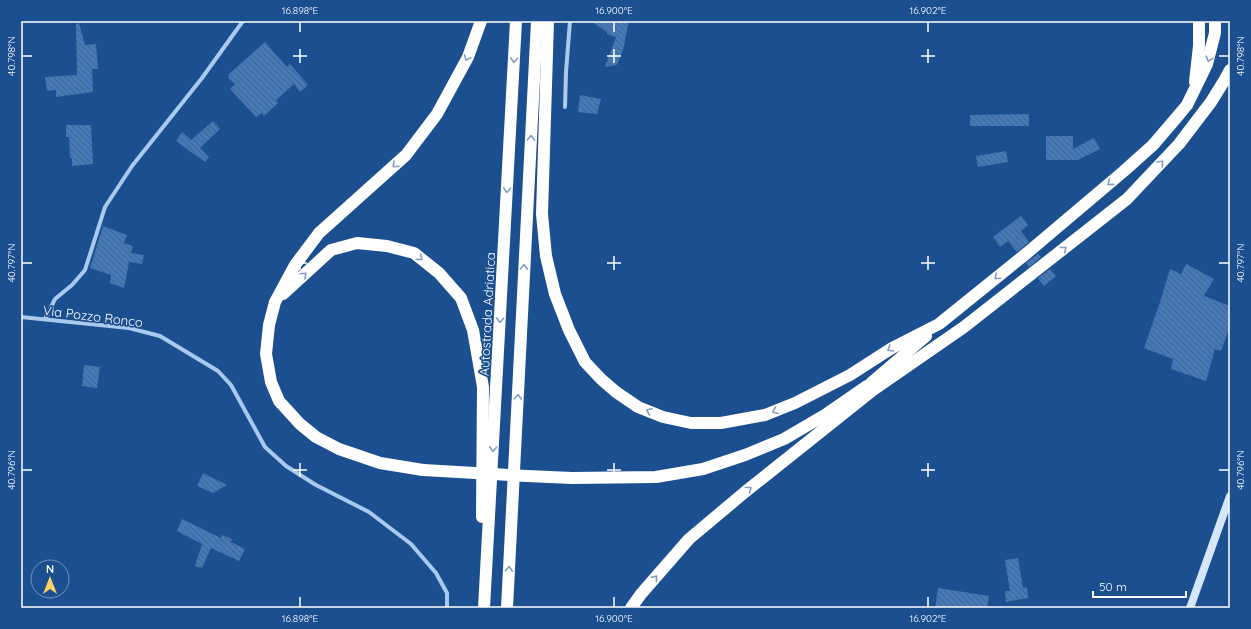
<svg xmlns="http://www.w3.org/2000/svg" width="1251" height="629" font-family="Quicksand,sans-serif">
	<defs>
		<pattern id="building-back-hatch" width="6" height="6" patternUnits="userSpaceOnUse"><rect width="6" height="6" fill="#4478b7"/><path d="M-1 5l2 2M0 0l6 6M5-1l2 2" fill="none" stroke="#486282"/></pattern>
	</defs>
	<rect width="100%" height="100%" fill="#1b4f8f"/>
	<!-- building -->
	<g fill="url(#building-back-hatch)">
		<polygon points="591,21 629,21 623,50 617,65 605,67 616,37 607,34 607,32"/>
		<polygon points="79,23 85,45 96,44 98,69 92,69 93,92 56,97 56,90 47,91 45,77 77,75 76,24"/>
		<polygon points="265,42 287,67 290,64 308,85 300,92 294,84 276,100 278,103 264,116 262,113 256,117 230,89 235,84 228,78 229,77 228,75"/>
		<polygon points="580,95 601,99 597,114 578,112"/>
		<polygon points="1029,114 1029,126 970,126 970,115"/>
		<polygon points="213,121 220,129 200,148 209,157 205,162 176,141 182,132 191,140"/>
		<polygon points="66,125 91,125 93,164 72,166 72,158 70,158 69,137 66,137"/>
		<polygon points="1046,136 1073,136 1073,149 1094,138 1100,149 1078,160 1046,160"/>
		<polygon points="1006,151 1008,162 978,167 976,156"/>
		<polygon points="1021,216 1028,225 1021,231 1029,242 1017,252 1008,241 1000,247 993,237"/>
		<polygon points="103,226 127,235 124,243 133,246 131,253 144,255 142,264 129,262 124,288 110,283 111,275 90,268"/>
		<polygon points="1038,254 1041,257 1029,267 1026,263"/>
		<polygon points="1186,264 1214,279 1204,296 1230,306 1230,326 1221,351 1215,349 1206,381 1171,369 1173,359 1144,348 1160,302 1170,269 1181,274"/>
		<polygon points="1050,269 1056,276 1044,286 1038,278"/>
		<polygon points="84,365 100,367 97,388 82,386"/>
		<polygon points="203,473 227,485 213,493 197,486"/>
		<polygon points="182,519 221,538 222,535 232,539 231,542 245,549 239,561 211,548 202,568 195,566 202,544 177,531"/>
		<polygon points="1018,558 1023,588 1027,587 1028,598 1006,602 1005,591 1010,591 1005,560"/>
		<polygon points="938,588 989,596 987,608 935,608"/>
	</g>
	<g fill="none" stroke-linecap="round" stroke-linejoin="round">
		<!-- street -->
		<g stroke="#a9c9ee" stroke-width="4">
			<polyline points="565,107 566,72 570,21"/>
			<polyline points="21,317 129,328 160,336 218,371 231,385 265,447 286,466 316,485 369,512 411,544 436,573 447,593 447,608"/>
			<polyline points="45,319 55,299 72,285 85,270 105,207 132,166 202,78 243,21"/>
		</g>
		<!-- secondary -->
		<polyline stroke="#d6e6fa" stroke-width="8" points="1190,608 1230,496"/>
		<!-- highway -->
		<g stroke="#fff" stroke-width="12">
			<polyline points="548,21 542,214 546,256 555,294 569,330 585,362 601,379 616,392 638,407 663,417 691,423 721,423 765,415 795,403 850,375 892,348 939,324 1027,253 1124,171 1153,145 1177,117 1187,105 1207,64 1215,33 1215,21"/>
			<polyline points="1195,82 1199,46 1199,21"/>
			<polyline points="283,294 331,250 357,243 387,246 414,253 439,273 461,298 473,330 483,387 482,517"/>
			<polyline points="871,383 926,336"/>
			<polyline points="423,470 380,463 339,449 316,437 300,424 279,401 271,382 266,354 269,325 275,302 295,265 319,233 406,155 437,114 468,57 481,21"/>
			<polyline points="572,478 656,477 703,469 745,455 784,439 825,415 867,386"/>
			<polyline points="484,608 516,21"/>
			<polyline points="507,608 537,21"/>
			<polyline points="631,608 641,594 689,539 745,492 873,390 964,327 1127,199 1179,144 1211,102 1224,81 1230,70"/>
		</g>
		<!-- highway-bridge -->
		<polyline stroke="#fff" stroke-width="12" points="423,470 527,476 572,478"/>
	</g>
	<!-- one-way arrows -->
	<defs><path id="oneway-chevron" d="M-2-3.5L2.5 0L-2 3.5" fill="none" stroke-width="1.6" stroke-linecap="round" stroke-linejoin="round"/></defs>
	<g stroke="#829ec1">
		<use href="#oneway-chevron" transform="translate(467 58) rotate(114)"/>
		<use href="#oneway-chevron" transform="translate(1209 59) rotate(106)"/>
		<use href="#oneway-chevron" transform="translate(514 60) rotate(93)"/>
		<use href="#oneway-chevron" transform="translate(531 138) rotate(-87)"/>
		<use href="#oneway-chevron" transform="translate(1161 163) rotate(-47)"/>
		<use href="#oneway-chevron" transform="translate(395 165) rotate(137)"/>
		<use href="#oneway-chevron" transform="translate(1110 183) rotate(140)"/>
		<use href="#oneway-chevron" transform="translate(507 190) rotate(93)"/>
		<use href="#oneway-chevron" transform="translate(1064 249) rotate(-38)"/>
		<use href="#oneway-chevron" transform="translate(420 258) rotate(38)"/>
		<use href="#oneway-chevron" transform="translate(524 267) rotate(-87)"/>
		<use href="#oneway-chevron" transform="translate(304 275) rotate(-43)"/>
		<use href="#oneway-chevron" transform="translate(997 277) rotate(141)"/>
		<use href="#oneway-chevron" transform="translate(500 320) rotate(93)"/>
		<use href="#oneway-chevron" transform="translate(890 349) rotate(149)"/>
		<use href="#oneway-chevron" transform="translate(518 397) rotate(-87)"/>
		<use href="#oneway-chevron" transform="translate(649 411) rotate(-158)"/>
		<use href="#oneway-chevron" transform="translate(775 411) rotate(159)"/>
		<use href="#oneway-chevron" transform="translate(493 449) rotate(93)"/>
		<use href="#oneway-chevron" transform="translate(749 489) rotate(-38)"/>
		<use href="#oneway-chevron" transform="translate(509 569) rotate(-87)"/>
		<use href="#oneway-chevron" transform="translate(655 578) rotate(-49)"/>
	</g>
	<!-- ticks -->
	<path fill="none" stroke="#fff" stroke-width="1.5" d="M300,22V32M614,22V32M928,22V32M300,49V63M614,49V63M928,49V63M22,56H32M293,56H307M607,56H621M921,56H935M1219,56H1229M300,256V270M614,256V270M928,256V270M22,263H32M293,263H307M607,263H621M921,263H935M1219,263H1229M300,463V477M614,463V477M928,463V477M22,470H32M293,470H307M607,470H621M921,470H935M1219,470H1229M300,597V607M614,597V607M928,597V607"/>
	<g text-anchor="middle" dominant-baseline="central" stroke-width="3.5" stroke-linejoin="round" paint-order="stroke">
		<!-- street labels -->
		<g font-size="13" fill="#fff" stroke="#1b4f8f">
			<text transform="translate(487 314) rotate(-87)">Autostrada Adriatica</text>
			<text transform="translate(93 316) rotate(7)">Via Pozzo Ronco</text>
		</g>
	</g>
	<!-- border -->
	<rect width="1251" height="629" fill="none" stroke="#1b4f8f" stroke-width="44"/>
	<!-- north arrow -->
	<g transform="translate(50 579)"><circle r="19" fill="#1b4f8f" stroke="#7695bc"/>
	<path d="M0-3L7 15L0 10L-7 15Z" fill="#ffd166"/>
	<text y="-6" font-size="11" font-weight="bold" text-anchor="middle" fill="#ffffff">N</text>
	</g>
	<!-- scale -->
	<path d="M1093 591v6h93v-6" fill="none" stroke="#ffffff" stroke-width="2"/>
	<text x="1099" y="591" font-size="12" fill="#ffffff" stroke="#1b4f8f" stroke-width="3" paint-order="stroke">50 m</text>
	<rect x="22" y="22" width="1207" height="585" fill="none" stroke="#fff" stroke-width="1.5"/>
	<g font-size="10" text-anchor="middle" fill="#fff">
		<text x="300" y="14">16.898°E</text>
		<text x="614" y="14">16.900°E</text>
		<text x="928" y="14">16.902°E</text>
		<text transform="translate(11 56) rotate(-90)" y="4">40.798°N</text>
		<text transform="translate(1240 56) rotate(-90)" y="4">40.798°N</text>
		<text transform="translate(11 263) rotate(-90)" y="4">40.797°N</text>
		<text transform="translate(1240 263) rotate(-90)" y="4">40.797°N</text>
		<text transform="translate(11 470) rotate(-90)" y="4">40.796°N</text>
		<text transform="translate(1240 470) rotate(-90)" y="4">40.796°N</text>
		<text x="300" y="622">16.898°E</text>
		<text x="614" y="622">16.900°E</text>
		<text x="928" y="622">16.902°E</text>
	</g>
</svg>
